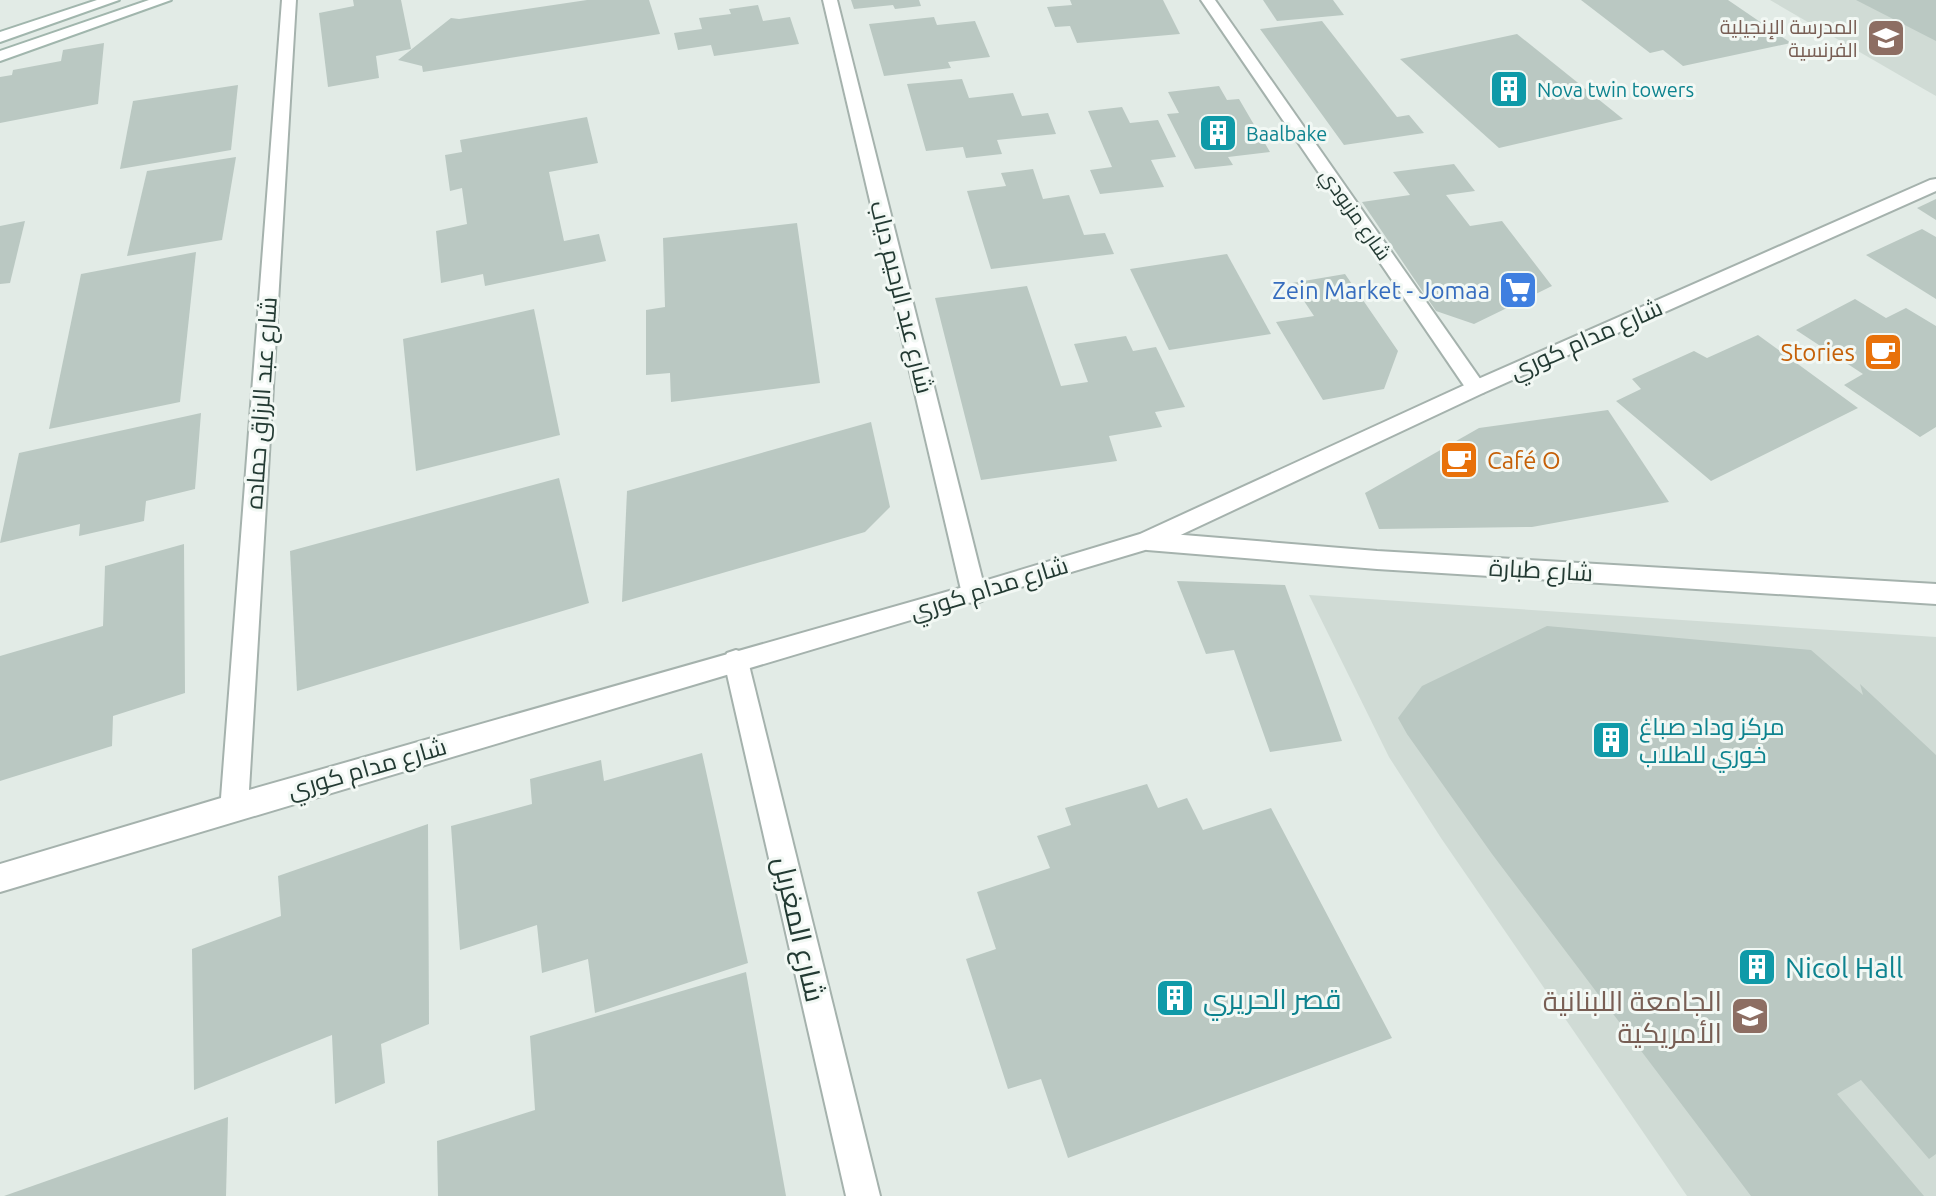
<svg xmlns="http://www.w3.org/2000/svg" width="1936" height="1196" font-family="Ubuntu,Cairo,sans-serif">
	<rect width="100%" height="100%" fill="#e2ebe6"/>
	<!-- built -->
	<g fill="#d0dbd5">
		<polygon points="1770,0 1936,0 1936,96 1901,76"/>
		<polygon points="1309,595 1936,637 1936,1196 1687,1196 1441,838 1389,757"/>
	</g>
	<!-- building -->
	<g fill="#bac8c2">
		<polygon points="353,0 401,0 411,49 376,56 379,78 328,87 319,13 354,6"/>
		<polygon points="587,0 649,0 660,34 423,72 422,66 398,60 451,18 459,19"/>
		<polygon points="851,0 919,0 921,6 895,9 893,5 854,9"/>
		<polygon points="1070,0 1163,0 1180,34 1077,43 1070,26 1055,27 1047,7 1072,5"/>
		<polygon points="1263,0 1333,0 1344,15 1277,21"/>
		<polygon points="1581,0 1728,0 1791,43 1683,66 1663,50 1650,53"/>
		<polygon points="1856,0 1936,0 1936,41"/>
		<polygon points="758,5 763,21 790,17 799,44 714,56 711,45 678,50 674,33 702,29 699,18 731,14 729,9"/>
		<polygon points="934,17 937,25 975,21 990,57 948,62 951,68 884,76 869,24"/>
		<polygon points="1322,21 1397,117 1409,115 1424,133 1344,145 1260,29"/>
		<polygon points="1517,34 1623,119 1499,148 1400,59"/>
		<polygon points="104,43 98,104 0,123 0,77 12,75 13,70 61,61 63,50"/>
		<polygon points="962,79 969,98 1013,93 1022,116 1048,113 1056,134 997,140 1002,154 966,158 963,147 926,151 907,84"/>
		<polygon points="238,85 231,150 120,169 133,101"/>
		<polygon points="1219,86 1227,100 1239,99 1270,152 1228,157 1233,165 1195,169 1167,114 1179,113 1168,92"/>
		<polygon points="1122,107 1130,123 1158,120 1176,157 1151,160 1164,187 1100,194 1090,170 1112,167 1088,111"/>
		<polygon points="587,117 598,163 549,172 564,241 599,234 606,261 485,286 483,274 441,283 436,231 467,224 462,188 450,191 445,155 462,152 460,140"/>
		<polygon points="236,157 222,240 127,256 147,171"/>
		<polygon points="1454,164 1475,191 1446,195 1470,226 1502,221 1552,286 1474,324 1436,311 1362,202 1410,195 1393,172"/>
		<polygon points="1033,169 1043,199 1069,195 1084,235 1105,233 1114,254 991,269 967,191 1006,186 1001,173"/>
		<polygon points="1936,199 1936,220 1917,208"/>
		<polygon points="25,221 10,283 0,284 0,226"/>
		<polygon points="797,223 820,383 671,402 670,373 646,375 646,310 665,307 663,238"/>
		<polygon points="1922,229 1936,237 1936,299 1866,255"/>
		<polygon points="196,252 180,402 49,429 81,274"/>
		<polygon points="1227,254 1271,334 1169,350 1130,269"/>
		<polygon points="1345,274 1398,351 1384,389 1323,400 1276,322 1314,316 1292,283"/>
		<polygon points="1027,286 1061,386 1088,382 1074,344 1126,336 1133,351 1156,347 1185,407 1155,412 1162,427 1109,436 1117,461 981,480 935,298"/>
		<polygon points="1855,299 1886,318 1906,308 1936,326 1936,427 1920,437 1844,385 1863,374 1796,330"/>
		<polygon points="534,309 560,435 416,471 403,339"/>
		<polygon points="1758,335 1858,408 1711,481 1616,401 1641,389 1632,379 1694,351 1707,358"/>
		<polygon points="1608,410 1669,502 1532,527 1379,529 1365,493 1479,428"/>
		<polygon points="201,413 195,489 146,501 144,521 79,536 80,524 0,543 19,453"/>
		<polygon points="871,422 890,507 865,532 622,602 627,491"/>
		<polygon points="559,478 589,603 297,691 290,551"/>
		<polygon points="184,544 185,693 113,716 112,746 0,781 0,656 103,626 105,566"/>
		<polygon points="1177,581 1285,585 1342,741 1270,752 1234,650 1206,654"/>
		<polygon points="1547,626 1811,650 1863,695 1860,684 1936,755 1936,1154 1929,1159 1861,1080 1837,1094 1924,1196 1751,1196 1492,854 1407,734 1398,718 1422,686"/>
		<polygon points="702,753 748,963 595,1013 588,959 542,973 537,925 460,950 451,826 532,804 530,779 601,760 604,781"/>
		<polygon points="1147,784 1158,808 1187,798 1203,830 1271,808 1392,1038 1068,1158 1041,1079 1008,1089 966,959 996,949 977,892 1050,868 1037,836 1071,825 1065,808"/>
		<polygon points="428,824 429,1024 381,1044 385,1083 335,1104 332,1035 194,1090 192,949 281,916 278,876"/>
		<polygon points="746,972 786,1196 438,1196 437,1141 535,1110 530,1036"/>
		<polygon points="228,1117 226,1196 4,1196"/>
	</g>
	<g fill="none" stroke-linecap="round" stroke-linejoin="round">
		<defs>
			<g id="minor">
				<polygon points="823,0 837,0 986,594 982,601 974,604 966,601 962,594"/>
				<polygon points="1201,0 1215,0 1483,383 1486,388 1483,393 1469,393"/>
				<polygon points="1147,532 1377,551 1936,584 1936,604 1377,569 1147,550 1139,547 1135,541 1139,535"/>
				<polygon points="736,650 745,653 748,661 880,1196 846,1196 724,661 727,653"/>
			</g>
			<polygon id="tertiary" points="282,0 296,0 249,790 974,584 1140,534 1469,383 1930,180 1936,179 1936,191 1483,393 1155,547 0,892 0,864 221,798"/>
			<g id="secondary">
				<polygon points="97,0 119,0 0,42 0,32"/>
				<polygon points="149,0 171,0 0,61 0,51"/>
			</g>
		</defs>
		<!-- minor casing -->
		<use href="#minor" stroke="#a5b2ad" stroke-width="4"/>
		<!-- tertiary casing -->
		<use href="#tertiary" stroke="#a5b2ad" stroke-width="4"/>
		<!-- secondary casing -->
		<use href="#secondary" stroke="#a1b6ad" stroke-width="4"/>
		<!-- minor -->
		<use href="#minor" fill="#fff" fill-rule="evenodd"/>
		<!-- tertiary -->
		<use href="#tertiary" fill="#fff" fill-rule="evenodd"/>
		<!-- secondary -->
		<use href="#secondary" fill="#fff" fill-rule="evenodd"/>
	</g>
	<!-- icons -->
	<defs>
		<symbol id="school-square" viewBox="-11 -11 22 22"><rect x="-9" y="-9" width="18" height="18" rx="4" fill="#8d6e63" stroke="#f2f8f4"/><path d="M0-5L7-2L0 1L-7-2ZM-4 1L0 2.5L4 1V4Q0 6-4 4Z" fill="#fff"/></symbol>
		<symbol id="building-square" viewBox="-11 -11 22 22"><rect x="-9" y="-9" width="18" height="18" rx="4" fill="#0f9aa8" stroke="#f2f8f4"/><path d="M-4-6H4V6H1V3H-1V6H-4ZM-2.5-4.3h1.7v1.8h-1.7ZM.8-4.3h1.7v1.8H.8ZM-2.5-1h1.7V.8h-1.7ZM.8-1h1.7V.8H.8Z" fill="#fff"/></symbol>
		<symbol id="supermarket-square" viewBox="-11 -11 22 22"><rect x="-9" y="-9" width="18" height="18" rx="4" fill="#3f7fe0" stroke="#f2f8f4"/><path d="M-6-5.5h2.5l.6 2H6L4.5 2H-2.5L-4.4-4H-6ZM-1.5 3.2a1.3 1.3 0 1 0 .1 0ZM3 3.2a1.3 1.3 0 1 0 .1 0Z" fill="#fff"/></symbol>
		<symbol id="cafe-square" viewBox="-11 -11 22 22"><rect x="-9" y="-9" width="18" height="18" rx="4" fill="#e8710a" stroke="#f2f8f4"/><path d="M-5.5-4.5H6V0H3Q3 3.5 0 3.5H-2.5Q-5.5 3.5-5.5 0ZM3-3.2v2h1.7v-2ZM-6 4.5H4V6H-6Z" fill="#fff"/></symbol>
		<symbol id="university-square" viewBox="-11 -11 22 22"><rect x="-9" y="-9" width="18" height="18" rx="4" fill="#8d6e63" stroke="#f2f8f4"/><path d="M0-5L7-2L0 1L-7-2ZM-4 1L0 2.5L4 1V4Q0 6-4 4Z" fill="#fff"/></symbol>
	</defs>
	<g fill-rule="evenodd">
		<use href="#school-square" x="1864" y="16" width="44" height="44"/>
		<use href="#building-square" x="1487" y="67" width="44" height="44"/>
		<use href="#building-square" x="1196" y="111" width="44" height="44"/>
		<use href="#supermarket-square" x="1496" y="268" width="44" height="44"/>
		<use href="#cafe-square" x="1861" y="330" width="44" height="44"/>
		<use href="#cafe-square" x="1437" y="438" width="44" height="44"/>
		<use href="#building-square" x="1589" y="718" width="44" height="44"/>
		<use href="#building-square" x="1735" y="945" width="44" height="44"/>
		<use href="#building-square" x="1153" y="976" width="44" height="44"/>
		<use href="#university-square" x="1728" y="994" width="44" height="44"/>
	</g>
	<g text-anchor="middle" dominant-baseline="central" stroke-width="6" stroke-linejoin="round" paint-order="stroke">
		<!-- far-education labels -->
		<g font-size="20" fill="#785e54" stroke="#f2f8f4" text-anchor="end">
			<text x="1858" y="26">المدرسة الإنجيلية<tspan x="1858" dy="23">الفرنسية</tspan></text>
		</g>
		<!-- far-culture labels -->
		<g font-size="20" fill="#0d838f" stroke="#f2f8f4" text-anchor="start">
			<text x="1537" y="89">Nova twin towers</text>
			<text x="1246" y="133">Baalbake</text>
		</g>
		<!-- far-street labels -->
		<g font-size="20" fill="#233a33" stroke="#f2f8f4">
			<text transform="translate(1356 214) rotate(55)">شارع مزبودي</text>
		</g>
		<!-- shop labels -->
		<g font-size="24" fill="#366cbe" stroke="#f2f8f4" text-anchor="end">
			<text x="1490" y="290">Zein Market - Jomaa</text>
		</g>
		<!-- street labels -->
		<g font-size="24" fill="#233a33" stroke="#f2f8f4">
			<text transform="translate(902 297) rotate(76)">شارع عبد الرحيم دياب</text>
			<text transform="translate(1586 339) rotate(-24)">شارع مدام كوري</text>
			<text transform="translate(261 403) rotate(-86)">شارع عبد الرزاق حماده</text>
			<text transform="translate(1541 570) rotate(3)">شارع طبارة</text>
			<text transform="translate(989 588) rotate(-17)">شارع مدام كوري</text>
			<text transform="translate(367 768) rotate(-16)">شارع مدام كوري</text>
		</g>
		<!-- food labels -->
		<g font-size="24" fill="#c56008" stroke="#f2f8f4" text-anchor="end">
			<text x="1855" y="352">Stories</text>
			<text x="1487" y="460" text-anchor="start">Café O</text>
		</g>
		<!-- culture labels -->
		<g font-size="24" fill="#0d838f" stroke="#f2f8f4" text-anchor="start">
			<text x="1639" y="726">مركز وداد صباغ<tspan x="1639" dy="28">خوري للطلاب</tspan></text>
		</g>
		<!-- near-street labels -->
		<g font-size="28" fill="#233a33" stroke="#f2f8f4">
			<text transform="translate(800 929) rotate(77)">شارع المغربل</text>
		</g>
		<!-- near-culture labels -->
		<g font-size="28" fill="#0d838f" stroke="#f2f8f4" text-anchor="start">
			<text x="1785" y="967">Nicol Hall</text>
			<text x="1203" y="998">قصر الحريري</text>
		</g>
		<!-- near-education labels -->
		<g font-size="28" fill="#785e54" stroke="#f2f8f4" text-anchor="end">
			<text x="1722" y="1000">الجامعة اللبنانية<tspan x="1722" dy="32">الأمريكية</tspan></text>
		</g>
	</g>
</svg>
